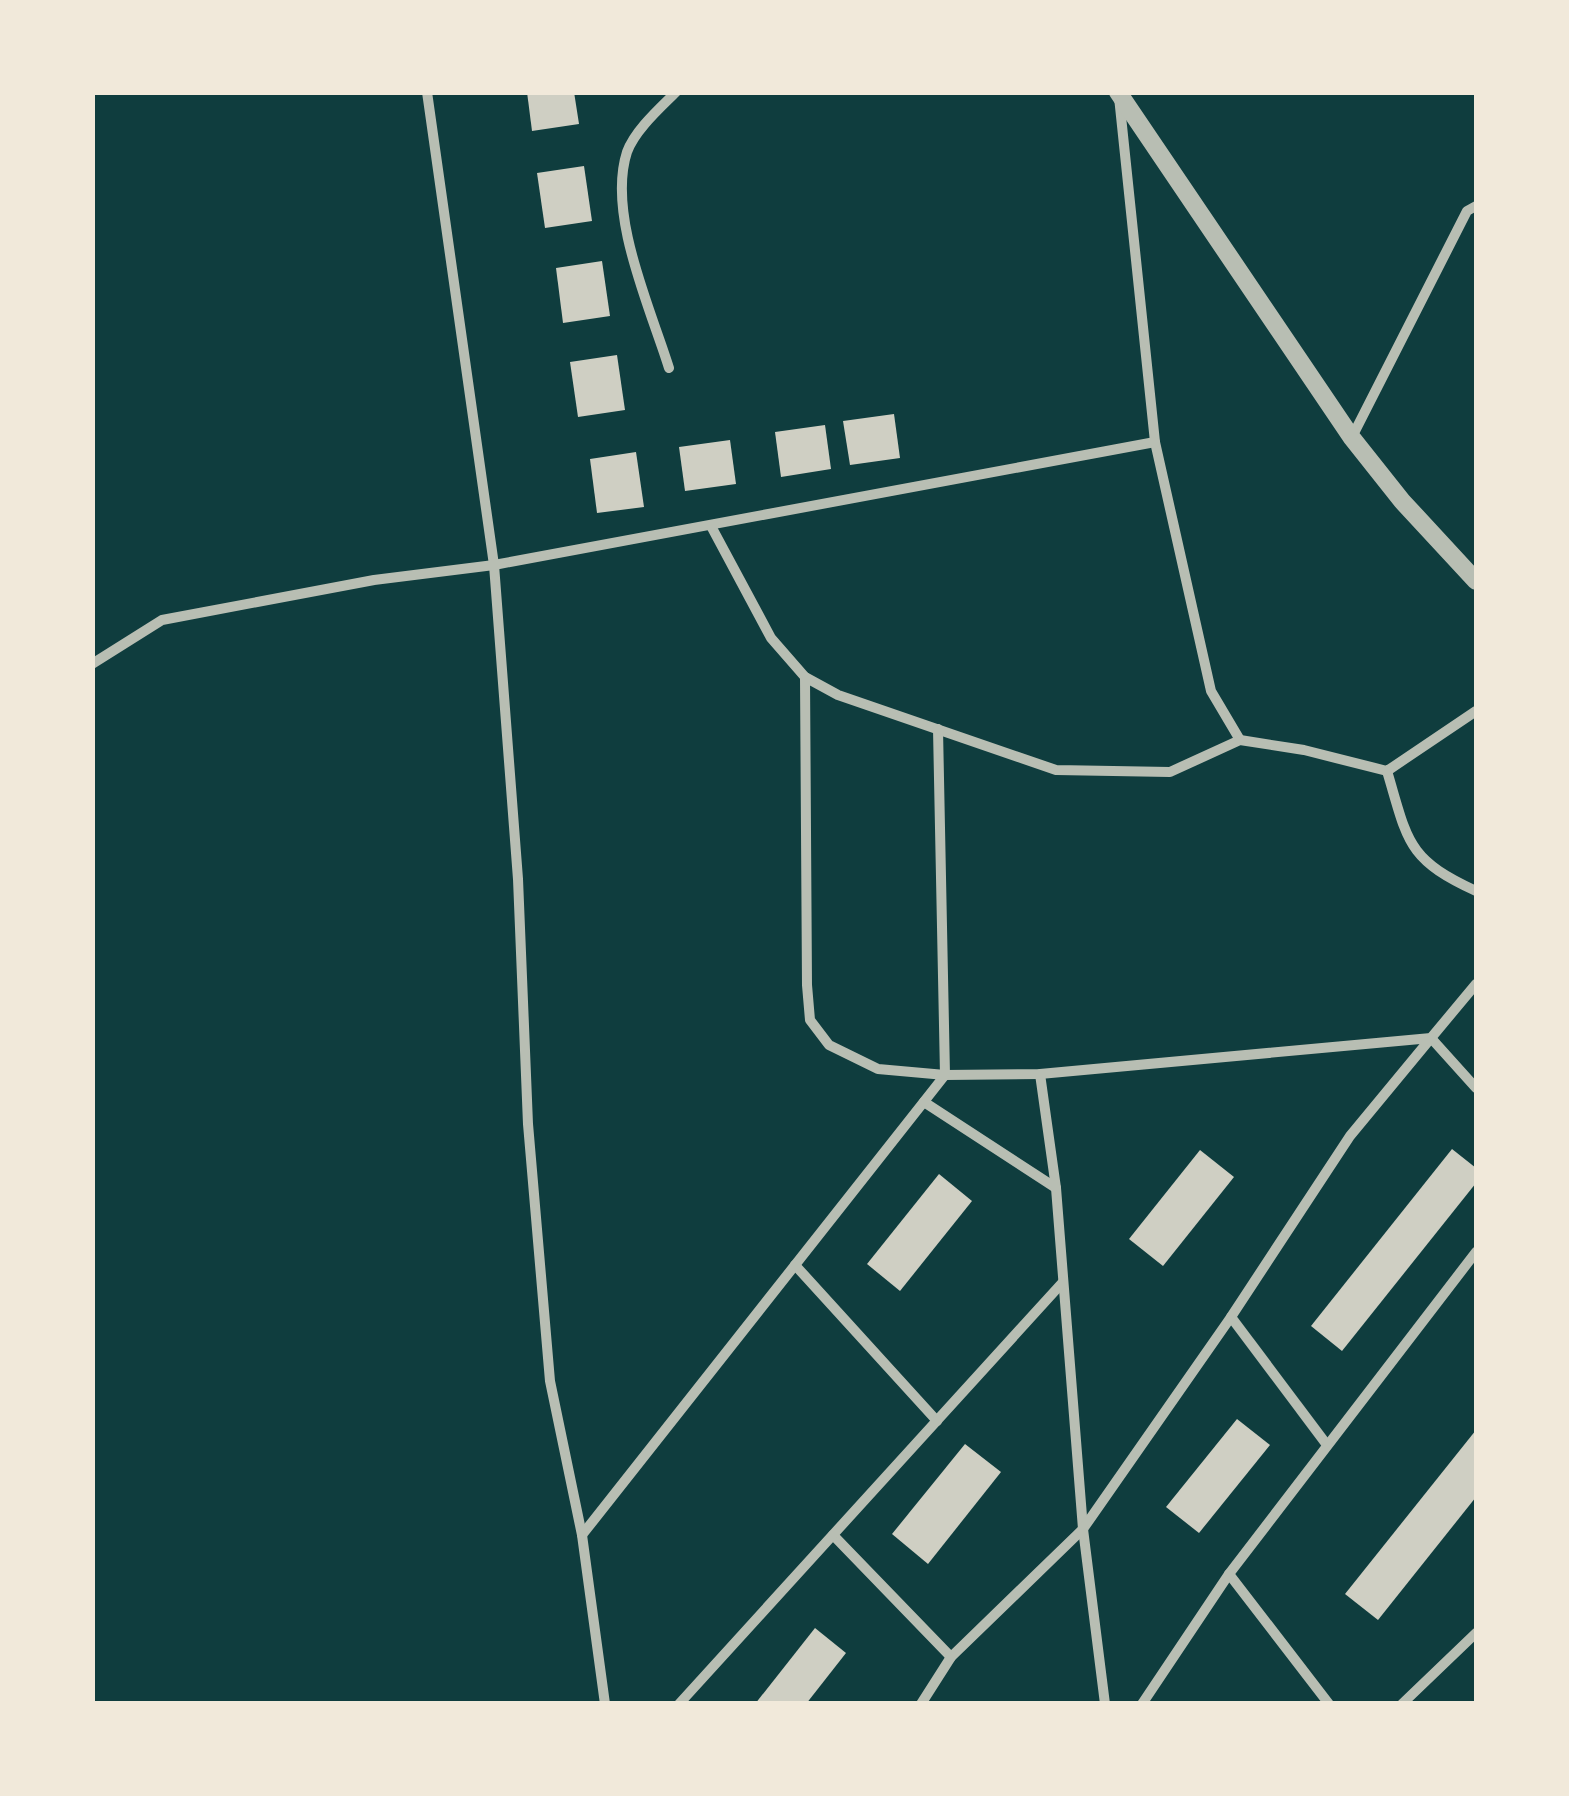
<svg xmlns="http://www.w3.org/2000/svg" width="1569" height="1796" font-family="'DejaVu Sans',sans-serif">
	<rect width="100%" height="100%" fill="#0f3d3e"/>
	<!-- building -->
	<g fill="#cfcfc3">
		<polygon points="527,92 574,92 579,124 532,131"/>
		<polygon points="584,166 592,221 545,228 537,173"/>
		<polygon points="602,261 610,316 563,323 556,268"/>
		<polygon points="617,355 625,410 578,417 570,362"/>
		<polygon points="894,414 900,458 850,465 843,421"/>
		<polygon points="825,425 831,469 781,477 775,432"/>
		<polygon points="730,440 736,484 685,491 679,447"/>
		<polygon points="636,452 644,507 597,513 590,459"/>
		<polygon points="1452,1149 1476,1168 1476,1183 1342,1351 1311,1326"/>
		<polygon points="1200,1150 1234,1177 1163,1266 1129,1239"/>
		<polygon points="939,1174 972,1201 900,1291 867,1264"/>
		<polygon points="1237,1419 1270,1445 1199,1533 1166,1507"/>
		<polygon points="1476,1430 1476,1497 1378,1620 1345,1594"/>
		<polygon points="965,1444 1001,1472 928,1564 892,1534"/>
		<polygon points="815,1628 846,1653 806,1704 755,1704"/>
	</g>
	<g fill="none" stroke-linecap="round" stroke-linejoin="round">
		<!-- minor -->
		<g stroke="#b8beb3" stroke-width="10">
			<polyline points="427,92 494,565 518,879 528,1124 550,1381 582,1535 605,1704"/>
			<polyline points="1119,97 1155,442 1211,691 1240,740"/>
			<path d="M669,368C650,307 607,214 627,152C635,130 660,108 676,92"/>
			<polyline points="1352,437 1467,211 1476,206"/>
			<polyline points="711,526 771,638 805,677 838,695 1056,770 1170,772 1240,740 1304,750 1387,771 1476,711"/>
			<polyline points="92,664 162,620 374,580 494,565 1155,442"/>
			<polyline points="805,677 807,985 810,1020 829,1045 878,1069 945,1075 1040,1074 1431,1038 1476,984"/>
			<path d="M1387,771C1408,841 1406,859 1476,891"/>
			<polyline points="1040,1074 1056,1188 1083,1529 1105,1704"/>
			<polyline points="924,1102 1056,1188"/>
			<polyline points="795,1265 937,1421"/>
			<polyline points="1231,1317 1327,1445"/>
			<polyline points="582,1535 945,1075 938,729"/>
			<polyline points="833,1535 951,1657"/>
			<polyline points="1229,1574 1329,1704"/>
			<polyline points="679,1704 1063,1282"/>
			<polyline points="921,1704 951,1657 1083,1529 1231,1317 1350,1136 1431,1038 1476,1088"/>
			<polyline points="1142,1704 1229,1574 1476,1252"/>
			<polyline points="1402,1704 1476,1633"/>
		</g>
		<!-- tertiary -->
		<polyline stroke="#b8beb3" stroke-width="18" points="1118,92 1352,438 1402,501 1476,581"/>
	</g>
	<!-- border -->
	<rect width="1569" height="1796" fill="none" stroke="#f1e9da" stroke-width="190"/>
</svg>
